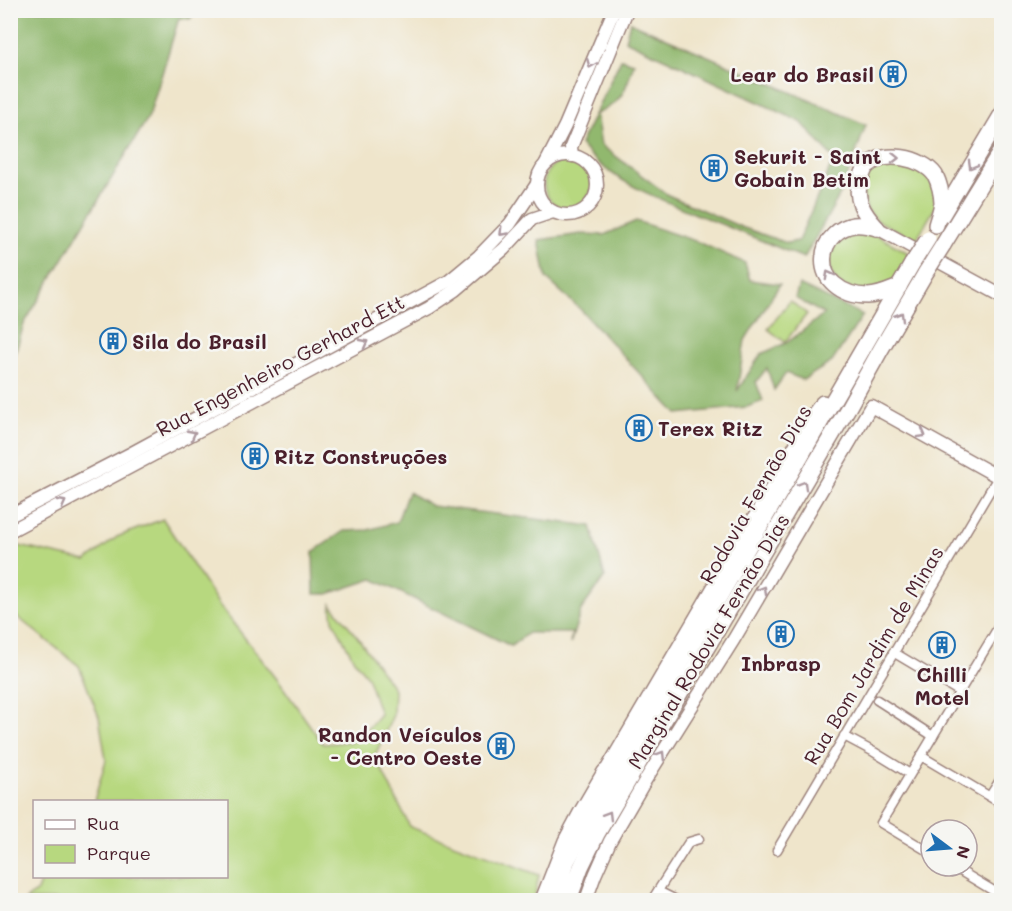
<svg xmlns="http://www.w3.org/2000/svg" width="1012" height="911" font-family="Mali,sans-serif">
	<rect width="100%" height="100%" fill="#f6f6f2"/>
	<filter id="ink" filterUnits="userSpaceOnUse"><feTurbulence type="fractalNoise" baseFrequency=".0167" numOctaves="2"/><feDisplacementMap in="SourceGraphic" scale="12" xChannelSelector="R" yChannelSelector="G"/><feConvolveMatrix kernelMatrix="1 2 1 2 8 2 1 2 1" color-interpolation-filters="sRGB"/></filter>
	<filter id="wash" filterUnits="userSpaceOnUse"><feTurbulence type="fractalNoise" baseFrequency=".008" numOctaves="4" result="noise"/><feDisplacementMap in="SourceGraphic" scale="24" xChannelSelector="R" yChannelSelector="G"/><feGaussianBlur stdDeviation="1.35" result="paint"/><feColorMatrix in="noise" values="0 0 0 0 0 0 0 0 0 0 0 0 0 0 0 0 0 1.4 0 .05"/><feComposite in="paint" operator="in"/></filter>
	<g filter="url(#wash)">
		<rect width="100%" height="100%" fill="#efe5cb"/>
		<!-- green -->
		<g fill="#b7d87f" stroke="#807c55" stroke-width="1.5">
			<circle cx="568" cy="184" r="24"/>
			<polygon points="899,161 921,168 932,179 938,203 916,240 878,221 867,210 861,187 872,169 886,163"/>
			<path d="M860,229L875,234L910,254C906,260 896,281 890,285C878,295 844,292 835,279C825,265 827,244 842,234C846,231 854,230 860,229Z"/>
			<polygon points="790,301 807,314 785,342 768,329"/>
			<polygon points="163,519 219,605 280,683 323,744 357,741 380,714 367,676 354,660 333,620 331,604 356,635 394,689 393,715 375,756 410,827 539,875 534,900 25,900 37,891 42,877 226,876 226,802 94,801 106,760 99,717 79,666 11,612 11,549 15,545 86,561 117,537"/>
		</g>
		<!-- forest -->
		<g fill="#91b86e" stroke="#6e6c4c" stroke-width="1.5">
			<polygon points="11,10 197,11 190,19 179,18 149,116 24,324 11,367"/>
			<path d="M630,22L866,125L842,191L804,258C771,245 739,231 706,218C662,200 611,183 580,144L621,59L634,63C625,90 625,101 596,114L601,145L668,195L741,227L787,243L798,241L834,159L801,122L625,40Z"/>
			<polygon points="636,221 698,242 745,263 750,280 780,284 745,340 737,391 761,354 788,342 824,314 795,298 799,285 863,315 832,362 803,380 786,373 774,390 767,368 756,382 763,401 747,407 677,414 580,309 546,278 539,240 581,234 604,235"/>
			<polygon points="408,492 432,506 591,526 605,577 581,610 570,644 572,633 528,633 511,646 373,579 328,594 314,594 313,552 344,531 368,530 397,522"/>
		</g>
	</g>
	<g filter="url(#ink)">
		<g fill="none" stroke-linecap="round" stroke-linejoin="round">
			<defs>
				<g id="street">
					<polyline points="893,652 960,692"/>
					<polyline points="877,700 933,736"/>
					<polyline points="844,736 874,752 910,774"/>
					<polyline points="921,756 1002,804"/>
					<polyline points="990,796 1002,777"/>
					<polyline points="777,850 998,477"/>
					<polyline points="931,853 881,823 1002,621"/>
					<polyline points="952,866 1002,896"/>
					<polyline points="658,891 676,900"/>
					<polyline points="652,900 689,842 699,839"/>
				</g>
				<g id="secondary">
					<circle cx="567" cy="185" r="30"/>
					<polyline points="572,156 571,147 627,10"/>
					<polyline points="546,163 565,126 614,10"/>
					<polyline points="877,228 1002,296"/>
					<polyline points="10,516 130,454 449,281 479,256 510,224 537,184"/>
					<polyline points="10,531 429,308 456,290 504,249 532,219 553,212"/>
					<polyline points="605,772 779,475 805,427"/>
					<polyline points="586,900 595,875 610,841 646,779 734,639 871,406 1002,479"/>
				</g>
				<g id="highway">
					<polyline points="942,215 1002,114"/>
					<path d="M877,228C864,214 853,198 861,178C863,174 864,169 867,166C884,150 922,157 935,175C939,182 942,195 942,203C941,210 938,218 936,225"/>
					<path d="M877,228C870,226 862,224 854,225C846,226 840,229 834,235C821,247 819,271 834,284C843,292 856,296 868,296C878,296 889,291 899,287"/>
					<polyline points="943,245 1002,149"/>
					<polyline points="805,427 823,403"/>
					<polyline points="543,900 566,841 581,813 605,772"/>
					<polyline points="556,900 567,861 586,827 912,264"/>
					<polyline points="569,900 581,867 597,834 848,408 881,349 926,272"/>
				</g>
			</defs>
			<!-- street casing -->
			<use href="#street" stroke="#9c827b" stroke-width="11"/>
			<!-- secondary casing -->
			<use href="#secondary" stroke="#9c827b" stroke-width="15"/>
			<!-- highway casing -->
			<use href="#highway" stroke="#9c827b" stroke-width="18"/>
			<!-- street -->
			<use href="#street" stroke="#fff" stroke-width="8"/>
			<!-- secondary -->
			<use href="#secondary" stroke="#fff" stroke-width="12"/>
			<!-- highway -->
			<use href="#highway" stroke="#fff" stroke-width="15"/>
			<defs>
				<g id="highway-bridge">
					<polyline points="912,264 928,239"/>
					<polyline points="926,272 943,245"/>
				</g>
			</defs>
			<!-- highway-bridge casing -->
			<use href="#highway-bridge" stroke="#9c827b" stroke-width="18" stroke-linecap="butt"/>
			<!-- highway-bridge -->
			<use href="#highway-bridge" stroke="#fff" stroke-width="15"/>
		</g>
		<!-- one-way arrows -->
		<defs><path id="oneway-chevron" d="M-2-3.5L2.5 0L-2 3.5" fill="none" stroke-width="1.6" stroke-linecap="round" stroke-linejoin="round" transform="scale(1.5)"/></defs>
		<g stroke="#ae9aa0">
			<use href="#oneway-chevron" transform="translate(591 64) rotate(113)"/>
			<use href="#oneway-chevron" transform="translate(895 158) rotate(1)"/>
			<use href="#oneway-chevron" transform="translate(972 165) rotate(120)"/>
			<use href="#oneway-chevron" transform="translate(503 232) rotate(134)"/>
			<use href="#oneway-chevron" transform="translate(829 275) rotate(-118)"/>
			<use href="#oneway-chevron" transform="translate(900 316) rotate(-59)"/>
			<use href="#oneway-chevron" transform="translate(364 343) rotate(-28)"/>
			<use href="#oneway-chevron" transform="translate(192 434) rotate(-28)"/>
			<use href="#oneway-chevron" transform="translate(922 434) rotate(29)"/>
			<use href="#oneway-chevron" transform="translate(803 485) rotate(-60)"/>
			<use href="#oneway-chevron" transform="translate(62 503) rotate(-28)"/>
			<use href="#oneway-chevron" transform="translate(763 590) rotate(-60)"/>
			<use href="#oneway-chevron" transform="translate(661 755) rotate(-58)"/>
			<use href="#oneway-chevron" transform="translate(608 815) rotate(-59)"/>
		</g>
	</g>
	<!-- icons -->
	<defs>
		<symbol id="building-ring" viewBox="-11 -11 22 22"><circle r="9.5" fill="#f6f6f2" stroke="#1f6fb2" stroke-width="1.5"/><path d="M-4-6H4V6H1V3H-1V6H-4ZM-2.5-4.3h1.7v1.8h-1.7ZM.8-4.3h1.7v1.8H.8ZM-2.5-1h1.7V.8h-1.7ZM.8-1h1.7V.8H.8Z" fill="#1f6fb2"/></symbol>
	</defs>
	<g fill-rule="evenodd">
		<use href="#building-ring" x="878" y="59" width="30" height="30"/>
		<use href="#building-ring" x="699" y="153" width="30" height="30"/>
		<use href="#building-ring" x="98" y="326" width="30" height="30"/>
		<use href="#building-ring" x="624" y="413" width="30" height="30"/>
		<use href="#building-ring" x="240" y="441" width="30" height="30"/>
		<use href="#building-ring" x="766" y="619" width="30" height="30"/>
		<use href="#building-ring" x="927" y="630" width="30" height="30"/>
		<use href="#building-ring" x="486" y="731" width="30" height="30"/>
	</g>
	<g text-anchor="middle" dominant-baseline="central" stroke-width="5" stroke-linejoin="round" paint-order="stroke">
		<!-- poi labels -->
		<g font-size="20" font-weight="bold" fill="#4a1f2b" stroke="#f6f6f2" text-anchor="start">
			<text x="874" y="74" text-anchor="end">Lear do Brasil</text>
			<text x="734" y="156">Sekurit - Saint<tspan x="734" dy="23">Gobain Betim</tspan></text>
			<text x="132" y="341">Sila do Brasil</text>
			<text x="658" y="428">Terex Ritz</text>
			<text x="274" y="456">Ritz Construções</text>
			<text x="781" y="663" text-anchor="middle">Inbrasp</text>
			<text x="942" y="674" text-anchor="middle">Chilli<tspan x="942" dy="23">Motel</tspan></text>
			<text x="482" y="734" text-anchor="end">Randon Veículos<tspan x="482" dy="23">- Centro Oeste</tspan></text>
		</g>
		<!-- street labels -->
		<g font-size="20" fill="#4a1f2b" stroke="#f6f6f2">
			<text transform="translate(280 365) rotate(-28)">Rua Engenheiro Gerhard Ett</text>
			<text transform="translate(755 494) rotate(-60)">Rodovia Fernão Dias</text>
			<text transform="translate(708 641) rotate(-59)">Marginal Rodovia Fernão Dias</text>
			<text transform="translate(873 655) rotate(-59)">Rua Bom Jardim de Minas</text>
		</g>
	</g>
	<!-- margin -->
	<rect width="1012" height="911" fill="none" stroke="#f6f6f2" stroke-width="36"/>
	<!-- legend -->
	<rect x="33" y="800" width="195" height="78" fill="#f6f6f2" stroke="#b1a0a2" stroke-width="1.5"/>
	<rect x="45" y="820" width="30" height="9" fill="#ffffff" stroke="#b1a0a2" stroke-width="1.5"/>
	<text x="87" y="830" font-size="18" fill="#4a1f2b">Rua</text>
	<rect x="45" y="845" width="30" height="18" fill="#b7d87f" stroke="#b1a0a2" stroke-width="1.5"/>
	<text x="87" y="860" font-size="18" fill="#4a1f2b">Parque</text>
	<!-- north arrow -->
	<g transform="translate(949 848) rotate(106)"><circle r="28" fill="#f6f6f2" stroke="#b1a0a2" stroke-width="1.5"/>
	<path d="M0-4.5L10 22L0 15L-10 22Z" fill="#1f6fb2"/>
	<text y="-9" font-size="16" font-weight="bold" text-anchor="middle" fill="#4a1f2b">N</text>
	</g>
</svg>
